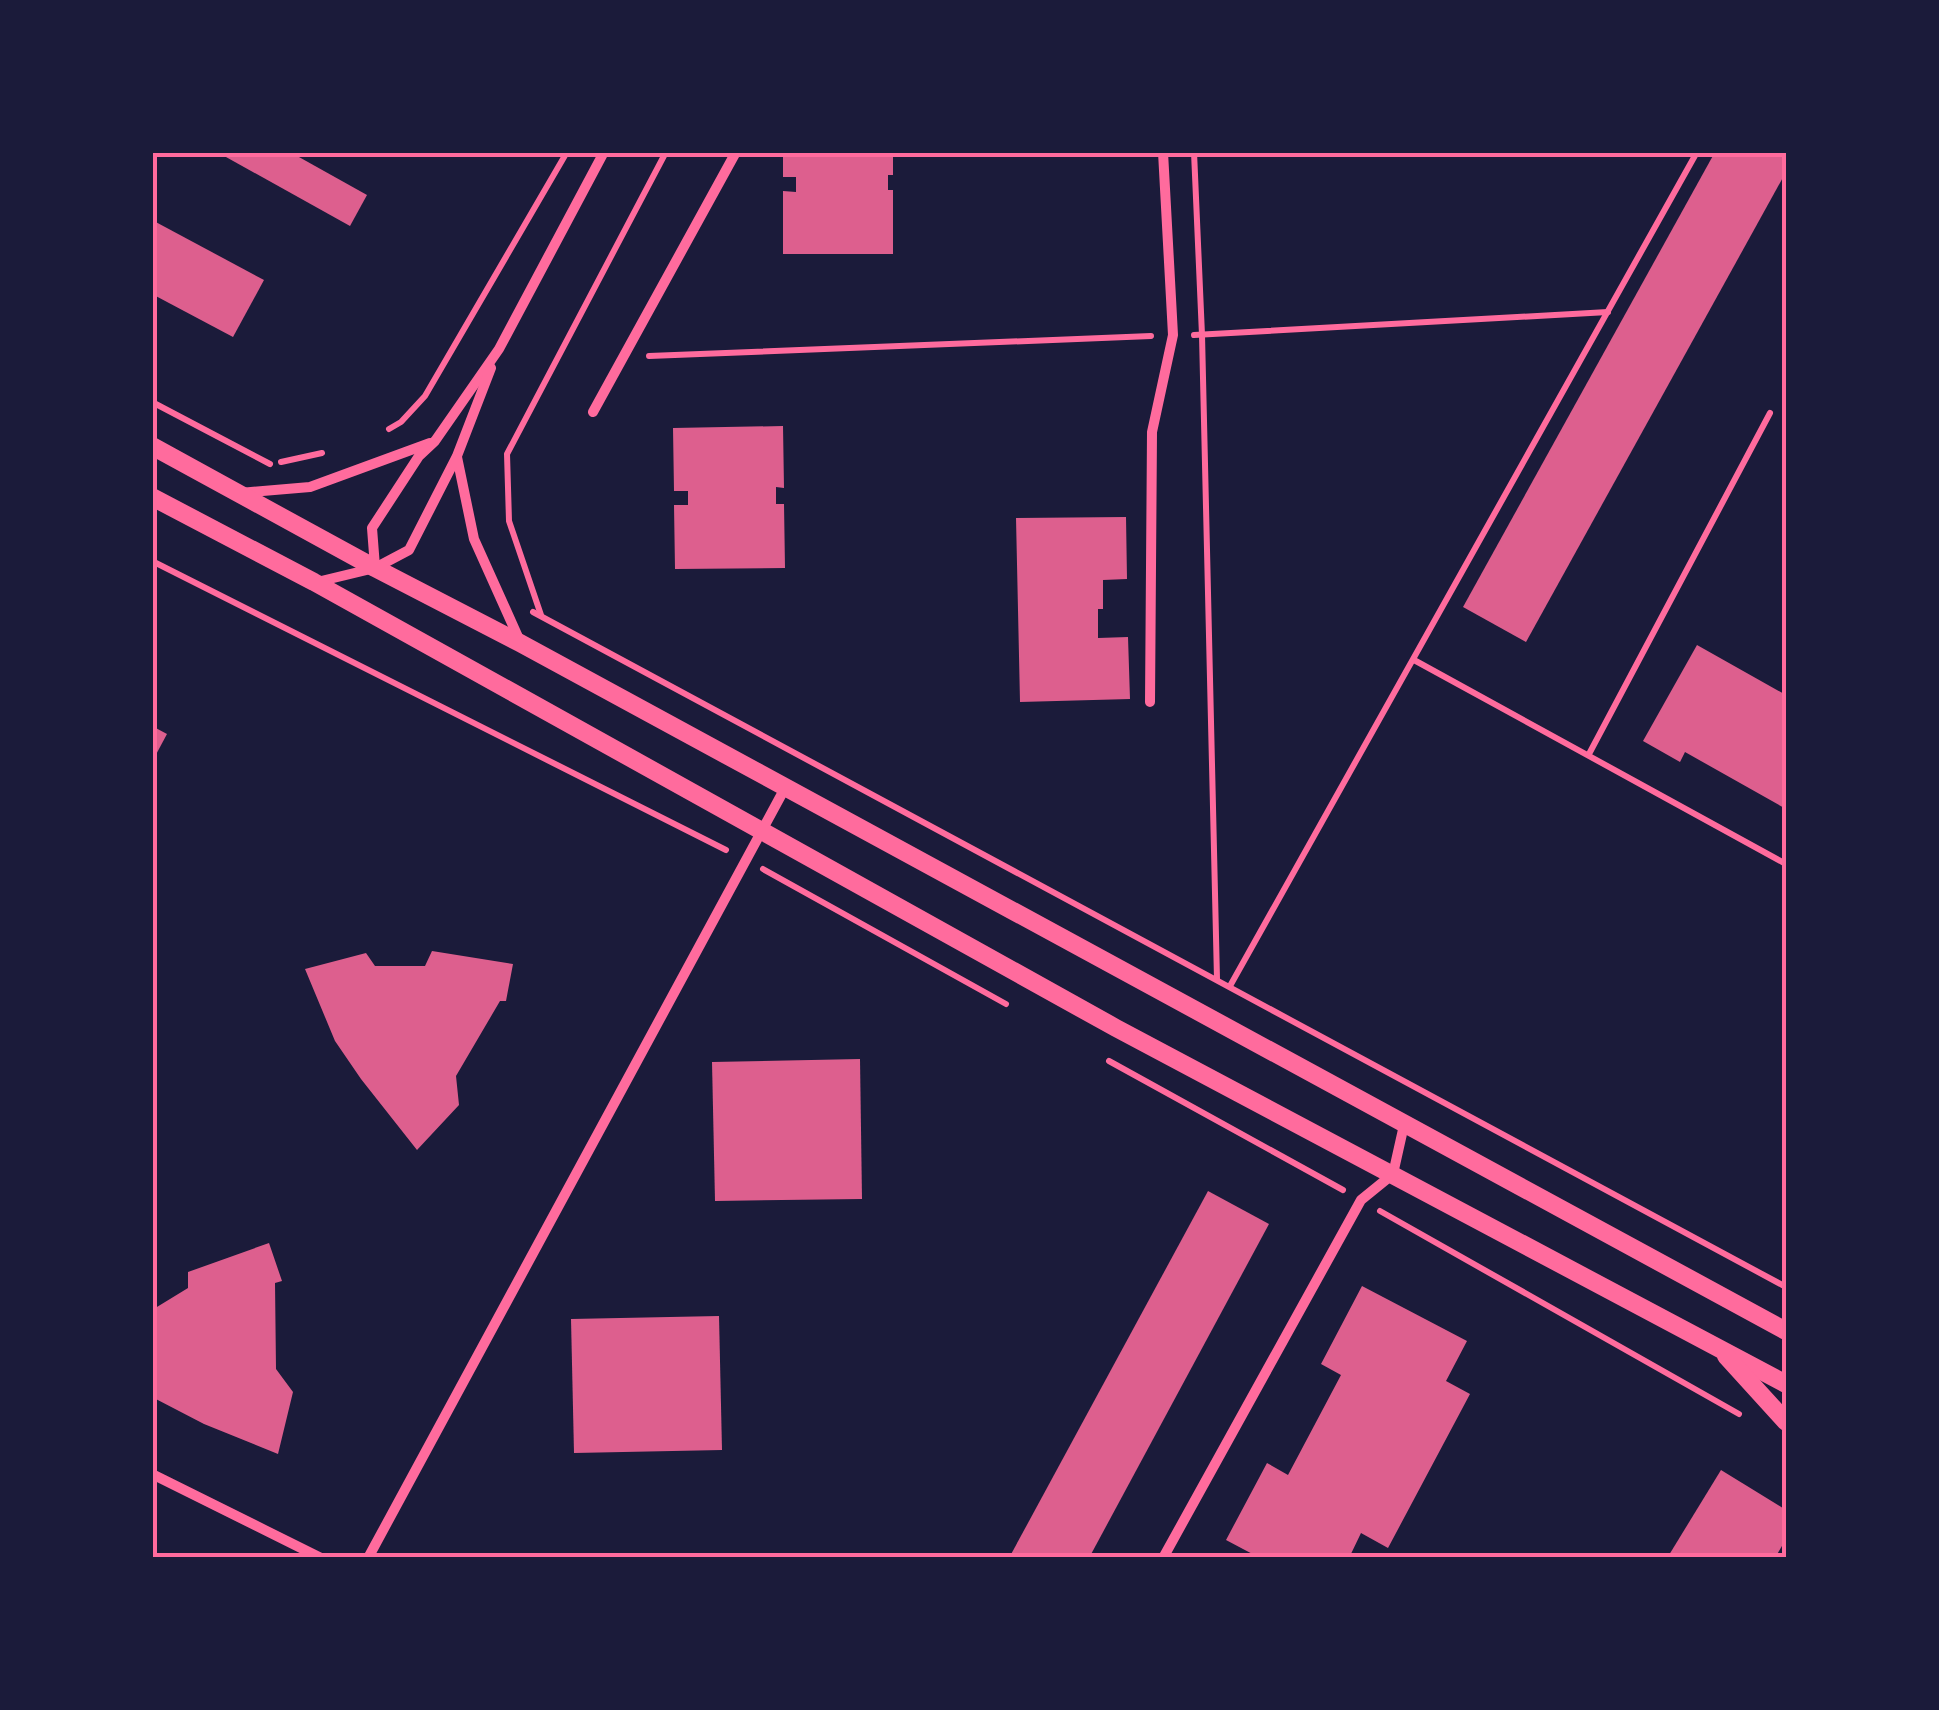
<svg xmlns="http://www.w3.org/2000/svg" width="1939" height="1710" font-family="Cabin,sans-serif">
	<rect width="100%" height="100%" fill="#1b1b3a"/>
	<!-- building -->
	<g fill="#dd5f8e">
		<polygon points="217,152 290,152 367,195 350,226"/>
		<polygon points="783,152 893,152 893,175 888,175 888,190 893,190 893,254 783,254 783,191 796,192 796,177 783,177"/>
		<polygon points="1715,152 1786,152 1786,172 1526,642 1463,607"/>
		<polygon points="152,220 264,280 233,337 152,294"/>
		<polygon points="783,426 784,488 776,487 776,504 784,504 785,568 675,569 674,505 688,505 688,491 674,491 673,428"/>
		<polygon points="1126,517 1127,579 1103,580 1103,609 1098,609 1098,638 1128,637 1130,699 1020,702 1016,518"/>
		<polygon points="1697,645 1786,695 1786,809 1685,752 1680,762 1643,741"/>
		<polygon points="152,726 167,734 152,762"/>
		<polygon points="432,951 513,964 506,1001 500,1001 456,1076 459,1105 417,1150 361,1079 335,1041 305,969 366,953 375,966 425,966"/>
		<polygon points="860,1059 862,1199 715,1201 712,1062"/>
		<polygon points="1208,1191 1269,1224 1089,1558 1009,1558"/>
		<polygon points="269,1243 282,1281 275,1283 276,1369 293,1392 278,1454 204,1424 152,1397 152,1310 188,1288 188,1272"/>
		<polygon points="1362,1286 1467,1341 1446,1381 1470,1394 1388,1548 1361,1533 1349,1558 1260,1558 1226,1540 1267,1463 1288,1475 1341,1375 1321,1364"/>
		<polygon points="719,1316 722,1450 574,1453 571,1319"/>
		<polygon points="1721,1470 1786,1510 1786,1539 1775,1558 1673,1558 1669,1555"/>
	</g>
	<g fill="none" stroke-linecap="round" stroke-linejoin="round">
		<!-- path -->
		<g stroke="#ff6b9d" stroke-width="6">
			<polyline points="1194,152 1202,335 1217,979"/>
			<polyline points="1194,335 1608,312"/>
			<polyline points="649,356 1151,336"/>
			<polyline points="152,402 270,464"/>
			<polyline points="389,429 401,422 425,396 567,152"/>
			<polyline points="281,462 322,453"/>
			<polyline points="152,561 726,850"/>
			<polyline points="533,612 1786,1287"/>
			<polyline points="541,615 509,521 507,454 666,152"/>
			<polyline points="1414,660 1786,864"/>
			<polyline points="1589,754 1770,413"/>
			<polyline points="763,869 1006,1004"/>
			<polyline points="1230,986 1697,152"/>
			<polyline points="1109,1061 1343,1190"/>
			<polyline points="1380,1211 1739,1414"/>
		</g>
		<!-- minor -->
		<g stroke="#ff6b9d" stroke-width="10">
			<polyline points="593,412 736,152"/>
			<polyline points="457,457 474,539 519,639"/>
			<polyline points="240,493 310,487 430,443"/>
			<polyline points="375,567 372,528 419,456 435,441 499,349 604,152"/>
			<polyline points="317,582 375,568 409,550 457,456 491,368"/>
			<polyline points="1150,702 1152,432 1173,335 1163,152"/>
			<polyline points="152,1474 321,1558"/>
			<polyline points="368,1558 785,788"/>
			<polyline points="1163,1558 1361,1200 1393,1174 1404,1125"/>
		</g>
		<!-- tertiary -->
		<g stroke="#ff6b9d" stroke-width="18">
			<polyline points="152,446 375,568 520,643 1786,1331"/>
			<polyline points="152,497 314,582 1116,1028 1786,1384"/>
			<polyline points="1726,1356 1786,1422"/>
		</g>
	</g>
	<!-- border -->
	<rect width="1939" height="1710" fill="none" stroke="#1b1b3a" stroke-width="310"/>
	<rect x="155" y="155" width="1629" height="1400" fill="none" stroke="#ff6b9d" stroke-width="4"/>
</svg>
